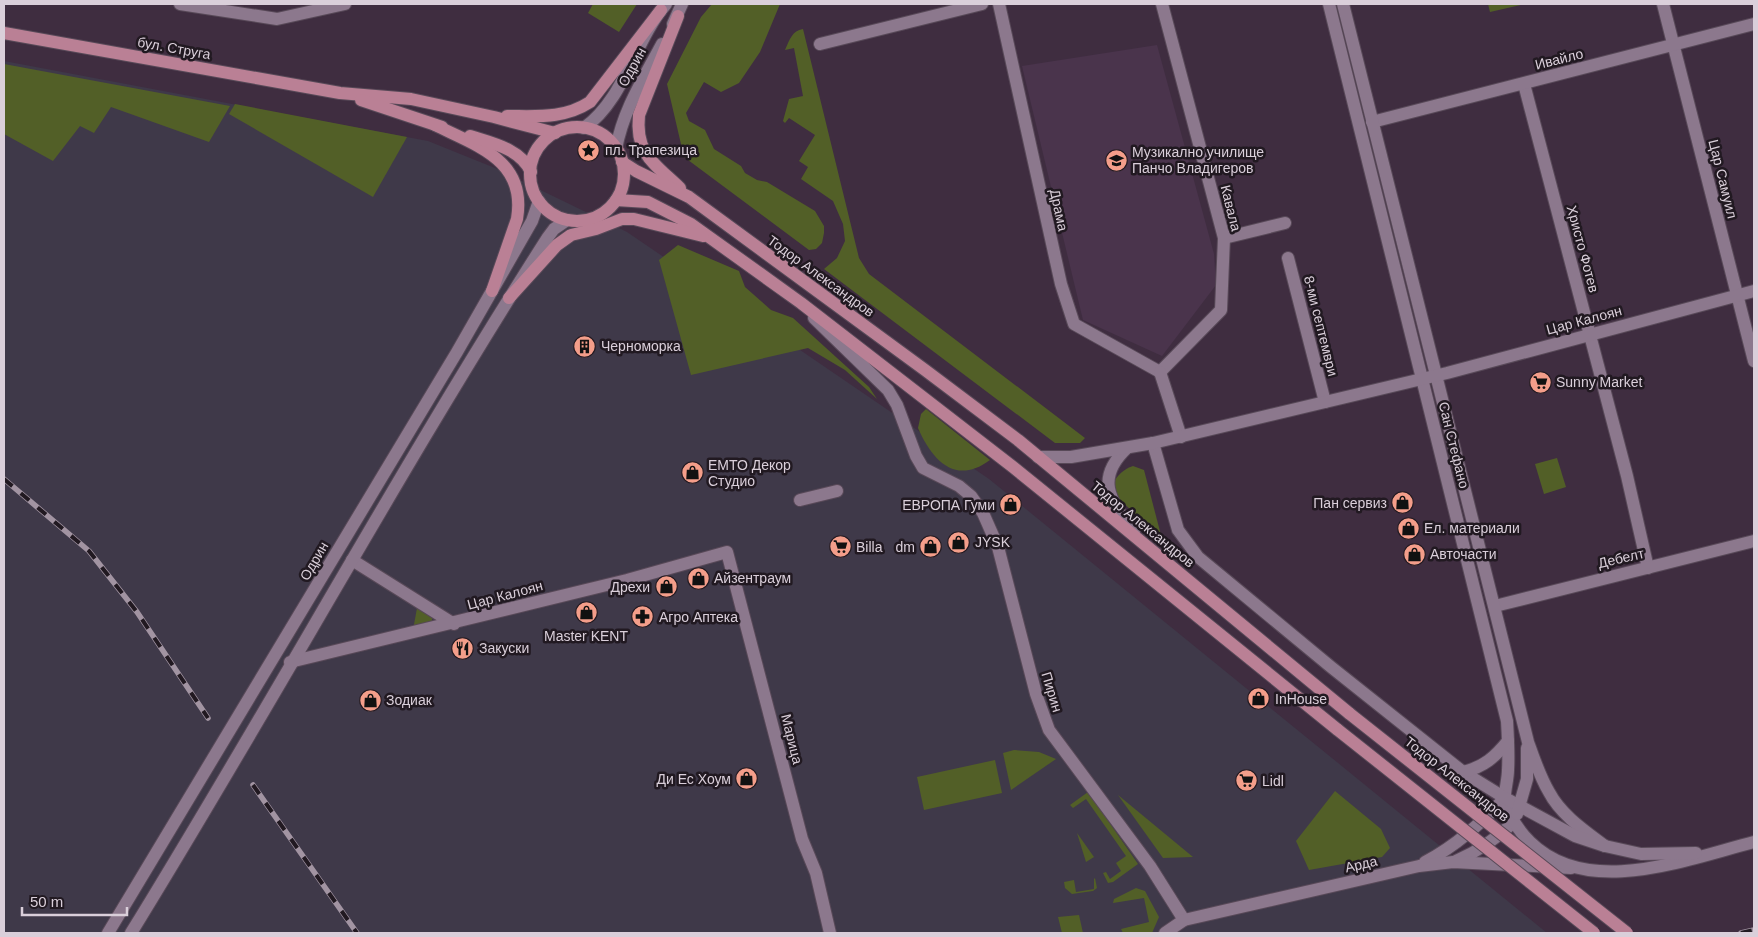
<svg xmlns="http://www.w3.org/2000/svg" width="1758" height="937" font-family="Helvetica,sans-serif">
	<rect width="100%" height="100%" fill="#3f2d40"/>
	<!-- industrial -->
	<polygon fill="#3f3949" points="4,61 428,141 495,168 627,232 989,479 1547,933 4,933"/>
	<!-- built -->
	<polygon fill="#4a344c" points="1157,45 1214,254 1216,285 1162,356 1083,320 1022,66"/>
	<!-- green -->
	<g fill="#525f27">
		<polygon points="593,4 637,4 619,32 588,13"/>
		<polygon points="712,4 780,4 760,52 739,83 721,92 704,82 686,113 689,121 705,130 714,149 741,166 745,173 757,180 767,182 815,211 824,226 824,233 822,243 816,249 809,250 684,157 667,84 701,17"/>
		<polygon points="1488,4 1525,4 1490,12"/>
		<path d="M803,29L859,258L869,274L1085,438L1080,443H1055L824,269L837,258L845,241L843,224L833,201L801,179L808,167L799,161L815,135L789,118L785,123L783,121L789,99L803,96L794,48L785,50C790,39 792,31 803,29Z"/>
		<polygon points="4,64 230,106 209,142 111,107 94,133 80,126 53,161 4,134"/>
		<polygon points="235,104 407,137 373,197 229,114"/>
		<polygon points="678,245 739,271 745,287 771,310 793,318 869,387 877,399 845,370 808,348 691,375 659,260"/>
		<path d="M926,409L990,460C955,486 932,460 918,428L921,414Z"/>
		<polygon points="1557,458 1566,487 1544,494 1535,464"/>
		<path d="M1133,466L1144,470L1162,539L1118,498L1113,484C1117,475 1124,469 1133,466Z"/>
		<polygon points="417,608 432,617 432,621 413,630"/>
		<polygon points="1014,750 1039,752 1056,759 1011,790 1003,753"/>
		<polygon points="995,760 1002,793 924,810 917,777"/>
		<polygon points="1335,791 1381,829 1390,848 1382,857 1309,870 1296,841"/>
		<polygon points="1088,792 1138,864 1113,882 1108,883 1103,873 1106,872 1110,879 1121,871 1116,863 1126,856 1086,799 1073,808 1070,805"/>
		<polygon points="1118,795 1193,857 1163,858"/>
		<polygon points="1077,833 1094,857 1086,862"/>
		<polygon points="1095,878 1097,888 1093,891 1072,894 1065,888 1064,882 1074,880 1076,892 1094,889 1094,879"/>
		<polygon points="1136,888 1145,891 1159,917 1152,933 1123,933 1121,929 1149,922 1144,898 1113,903 1114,899"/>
		<polygon points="1079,915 1083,933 1062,933 1058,917"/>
	</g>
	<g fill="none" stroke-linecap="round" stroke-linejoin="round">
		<defs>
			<g id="street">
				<polyline points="180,4 277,19 345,4"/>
				<polyline points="999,4 1061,284 1074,324 1160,372"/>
				<polyline points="1663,4 1754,361"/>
				<polyline points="820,44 982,4"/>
				<polyline points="1524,84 1627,476 1648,568"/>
				<polyline points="1372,122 1754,24"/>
				<polyline points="1224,238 1285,223"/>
				<polyline points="1288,258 1325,402"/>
				<polyline points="814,318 888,390 897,405 916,456 923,468 959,486 971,496 983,513 998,547 1036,694 1049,730 1150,866 1184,920"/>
				<polyline points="1160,372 1221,310 1224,238 1162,4"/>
				<polyline points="1160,372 1181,437"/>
				<polyline points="800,500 837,491"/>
				<polyline points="352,560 454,624"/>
				<polyline points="1495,606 1754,541"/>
				<polyline points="290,662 627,580 727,552 802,839 816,873 830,933"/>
				<path d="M1456,861C1479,851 1496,839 1514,822"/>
				<path d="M1425,862C1456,846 1481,823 1505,798"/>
				<polyline points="1165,933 1184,920 1419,866 1453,862 1571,868"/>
			</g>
			<g id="secondary">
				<path d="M1329,4L1507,721C1508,738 1509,754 1508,770C1508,780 1504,792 1505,800C1509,816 1519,831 1530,842C1588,899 1687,859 1754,842"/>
				<path d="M1343,4L1528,742C1534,759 1540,777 1549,792C1561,815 1585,831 1605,846"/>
				<polyline points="673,24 682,4"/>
				<path d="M584,128C625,99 634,41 666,4"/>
				<path d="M616,149C623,110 644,78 662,44"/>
				<polyline points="1153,443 1178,530 1198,557 1331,667 1463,772 1505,798 1575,836 1605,846 1641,854 1696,853"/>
				<path d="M1127,448C1093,480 1112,502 1134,533"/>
				<polyline points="1038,457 1071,457 1153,443 1447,373 1754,291"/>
				<path d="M1463,772C1484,767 1495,757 1508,741"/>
				<polyline points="1517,814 1527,779 1527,748"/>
				<polyline points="108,933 457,352 532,221 539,201"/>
				<path d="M131,933C273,703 402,465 548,237L554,229L567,220"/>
			</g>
			<g id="primary">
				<path d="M678,16L639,115C635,154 654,163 680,188"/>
				<polyline points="4,33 340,93 411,99 494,117 555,133"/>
				<polyline points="361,100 442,127"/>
				<path d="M507,116C537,116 564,119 590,102L661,10"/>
				<path d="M435,125C477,146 527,160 517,219L492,291"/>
				<circle cx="577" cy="174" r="47"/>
				<path d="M470,136C492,143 521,149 531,172"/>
				<polyline points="622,162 636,171 689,197 925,370 1018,440 1350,714"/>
				<polyline points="616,200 648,202 691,224 801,303 1013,467 1338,730"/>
				<polyline points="509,298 557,245 571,235 596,229 622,219 634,219 703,236"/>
			</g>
		</defs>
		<!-- street casing -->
		<use href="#street" stroke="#584958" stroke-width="14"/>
		<!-- secondary casing -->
		<use href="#secondary" stroke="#584958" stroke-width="14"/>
		<!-- primary casing -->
		<use href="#primary" stroke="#584958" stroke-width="14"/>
		<!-- street -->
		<use href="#street" stroke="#8c788d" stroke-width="12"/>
		<!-- secondary -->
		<use href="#secondary" stroke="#8c788d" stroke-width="12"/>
		<!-- primary -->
		<use href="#primary" stroke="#ba8095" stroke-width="12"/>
		<defs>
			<g id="rail">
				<polyline points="4,479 89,551 137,612 208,718"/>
				<polyline points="253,785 357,933"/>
				<polyline points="1741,933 1754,930"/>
			</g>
		</defs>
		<!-- rail casing -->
		<use href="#rail" stroke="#a294a2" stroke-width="5.5"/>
		<!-- rail -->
		<use href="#rail" stroke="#211921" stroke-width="4" stroke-dasharray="11" stroke-linecap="butt"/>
		<defs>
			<g id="primary-bridge">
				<polyline points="1350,714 1627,933"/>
				<polyline points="1338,730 1594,933"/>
			</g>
		</defs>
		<!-- primary-bridge casing -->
		<use href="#primary-bridge" stroke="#584958" stroke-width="14" stroke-linecap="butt"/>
		<!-- primary-bridge -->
		<use href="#primary-bridge" stroke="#ba8095" stroke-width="12"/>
	</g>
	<!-- icons -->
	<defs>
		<symbol id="sight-disc" viewBox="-11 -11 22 22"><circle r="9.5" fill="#f49e8a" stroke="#211921"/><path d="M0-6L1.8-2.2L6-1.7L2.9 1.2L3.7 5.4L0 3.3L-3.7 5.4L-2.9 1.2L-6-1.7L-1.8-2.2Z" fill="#111"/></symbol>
		<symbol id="school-disc" viewBox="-11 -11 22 22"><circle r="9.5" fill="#f49e8a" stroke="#211921"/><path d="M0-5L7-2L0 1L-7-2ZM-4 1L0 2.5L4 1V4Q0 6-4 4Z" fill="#111"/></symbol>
		<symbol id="building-disc" viewBox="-11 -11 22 22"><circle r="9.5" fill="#f49e8a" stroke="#211921"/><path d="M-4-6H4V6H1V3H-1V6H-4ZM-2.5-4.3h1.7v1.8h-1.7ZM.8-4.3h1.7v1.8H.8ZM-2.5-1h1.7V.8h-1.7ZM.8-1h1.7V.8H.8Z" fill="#111"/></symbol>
		<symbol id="supermarket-disc" viewBox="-11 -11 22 22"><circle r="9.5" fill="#f49e8a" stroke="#211921"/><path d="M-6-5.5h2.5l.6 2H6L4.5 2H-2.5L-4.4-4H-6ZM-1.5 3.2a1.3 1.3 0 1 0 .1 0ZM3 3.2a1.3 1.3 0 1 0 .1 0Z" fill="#111"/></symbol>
		<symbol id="shop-disc" viewBox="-11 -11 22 22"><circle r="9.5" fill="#f49e8a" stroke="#211921"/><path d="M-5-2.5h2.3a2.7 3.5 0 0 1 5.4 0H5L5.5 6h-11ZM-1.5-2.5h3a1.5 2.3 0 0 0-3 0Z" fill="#111"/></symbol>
		<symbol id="pharmacy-disc" viewBox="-11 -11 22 22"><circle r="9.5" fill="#f49e8a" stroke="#211921"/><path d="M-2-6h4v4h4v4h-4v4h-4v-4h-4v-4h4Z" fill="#111"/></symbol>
		<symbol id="restaurant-disc" viewBox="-11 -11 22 22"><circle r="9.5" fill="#f49e8a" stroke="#211921"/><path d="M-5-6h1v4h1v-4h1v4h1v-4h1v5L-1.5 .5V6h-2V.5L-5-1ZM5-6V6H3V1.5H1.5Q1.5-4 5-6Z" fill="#111"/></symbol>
	</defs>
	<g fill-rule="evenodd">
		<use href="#sight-disc" x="576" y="138" width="25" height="25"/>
		<use href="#school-disc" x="1104" y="148" width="25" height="25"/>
		<use href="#building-disc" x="572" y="334" width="25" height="25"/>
		<use href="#supermarket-disc" x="1528" y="370" width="25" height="25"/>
		<use href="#shop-disc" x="680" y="460" width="25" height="25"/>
		<use href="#shop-disc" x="1390" y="490" width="25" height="25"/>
		<use href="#shop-disc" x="998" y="492" width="25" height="25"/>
		<use href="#shop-disc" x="1396" y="516" width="25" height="25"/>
		<use href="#shop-disc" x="946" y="530" width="25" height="25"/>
		<use href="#supermarket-disc" x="828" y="534" width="25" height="25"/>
		<use href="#shop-disc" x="918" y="534" width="25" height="25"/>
		<use href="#shop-disc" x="1402" y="542" width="25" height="25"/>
		<use href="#shop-disc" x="686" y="566" width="25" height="25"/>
		<use href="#shop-disc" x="654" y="574" width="25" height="25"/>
		<use href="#shop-disc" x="574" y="600" width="25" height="25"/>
		<use href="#pharmacy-disc" x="630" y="604" width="25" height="25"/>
		<use href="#restaurant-disc" x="450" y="636" width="25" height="25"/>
		<use href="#shop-disc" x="1246" y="686" width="25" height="25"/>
		<use href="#shop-disc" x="358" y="688" width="25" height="25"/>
		<use href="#shop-disc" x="734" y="766" width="25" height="25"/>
		<use href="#supermarket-disc" x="1234" y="768" width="25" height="25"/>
	</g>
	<g text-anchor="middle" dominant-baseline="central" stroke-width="5" stroke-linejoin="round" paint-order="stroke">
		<!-- street labels -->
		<g font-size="14" fill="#dacfda" stroke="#211921">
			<text transform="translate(174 48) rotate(10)">бул. Струга</text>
			<text transform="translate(1559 59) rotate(-14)">Ивайло</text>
			<text transform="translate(632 67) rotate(-61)">Одрин</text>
			<text transform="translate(1723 179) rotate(76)">Цар Самуил</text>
			<text transform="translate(1231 208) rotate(76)">Кавала</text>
			<text transform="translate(1059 210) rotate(78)">Драма</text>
			<text transform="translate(1583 249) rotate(75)">Христо Фотев</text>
			<text transform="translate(821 276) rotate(36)">Тодор Александров</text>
			<text transform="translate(1584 320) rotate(-15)">Цар Калоян</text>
			<text transform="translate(1321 326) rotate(76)">8-ми септември</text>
			<text transform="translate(1454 445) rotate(76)">Сан Стефано</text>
			<text transform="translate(1143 524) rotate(39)">Тодор Александров</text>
			<text transform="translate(1621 558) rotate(-13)">Дебелт</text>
			<text transform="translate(314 561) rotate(-60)">Одрин</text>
			<text transform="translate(505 595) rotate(-15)">Цар Калоян</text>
			<text transform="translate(1052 692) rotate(73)">Пирин</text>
			<text transform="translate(792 739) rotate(76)">Марица</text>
			<text transform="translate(1457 779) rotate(38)">Тодор Александров</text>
			<text transform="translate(1361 864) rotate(-13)">Арда</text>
		</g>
		<!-- poi labels -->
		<g font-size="14" fill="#dacfda" stroke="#211921" text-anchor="start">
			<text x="605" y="150">пл. Трапезица</text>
			<text x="1132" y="152">Музикално училище<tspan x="1132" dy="16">Панчо Владигеров</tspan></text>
			<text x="601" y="346">Черноморка</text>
			<text x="1556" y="382">Sunny Market</text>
			<text x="708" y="465">ЕМТО Декор<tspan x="708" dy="16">Студио</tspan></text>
			<text x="1387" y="503" text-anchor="end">Пан сервиз</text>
			<text x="995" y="505" text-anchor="end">ЕВРОПА Гуми</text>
			<text x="1424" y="528">Ел. материали</text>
			<text x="975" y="542">JYSK</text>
			<text x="856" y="547">Billa</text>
			<text x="915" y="547" text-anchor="end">dm</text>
			<text x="1430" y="554">Авточасти</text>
			<text x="714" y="578">Айзентраум</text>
			<text x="650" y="587" text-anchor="end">Дрехи</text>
			<text x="659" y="617">Агро Аптека</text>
			<text x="586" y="636" text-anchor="middle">Master KENT</text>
			<text x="479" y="648">Закуски</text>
			<text x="1275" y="699">InHouse</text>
			<text x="386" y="700">Зодиак</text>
			<text x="731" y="779" text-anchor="end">Ди Ес Хоум</text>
			<text x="1262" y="781">Lidl</text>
		</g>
	</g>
	<!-- border -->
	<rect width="1758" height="937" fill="none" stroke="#dacfda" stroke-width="10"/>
	<!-- scale -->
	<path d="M22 907v8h105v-8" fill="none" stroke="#dacfda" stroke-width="2.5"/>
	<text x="30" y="907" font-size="15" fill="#dacfda" stroke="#211921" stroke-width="4" paint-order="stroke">50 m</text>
</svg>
